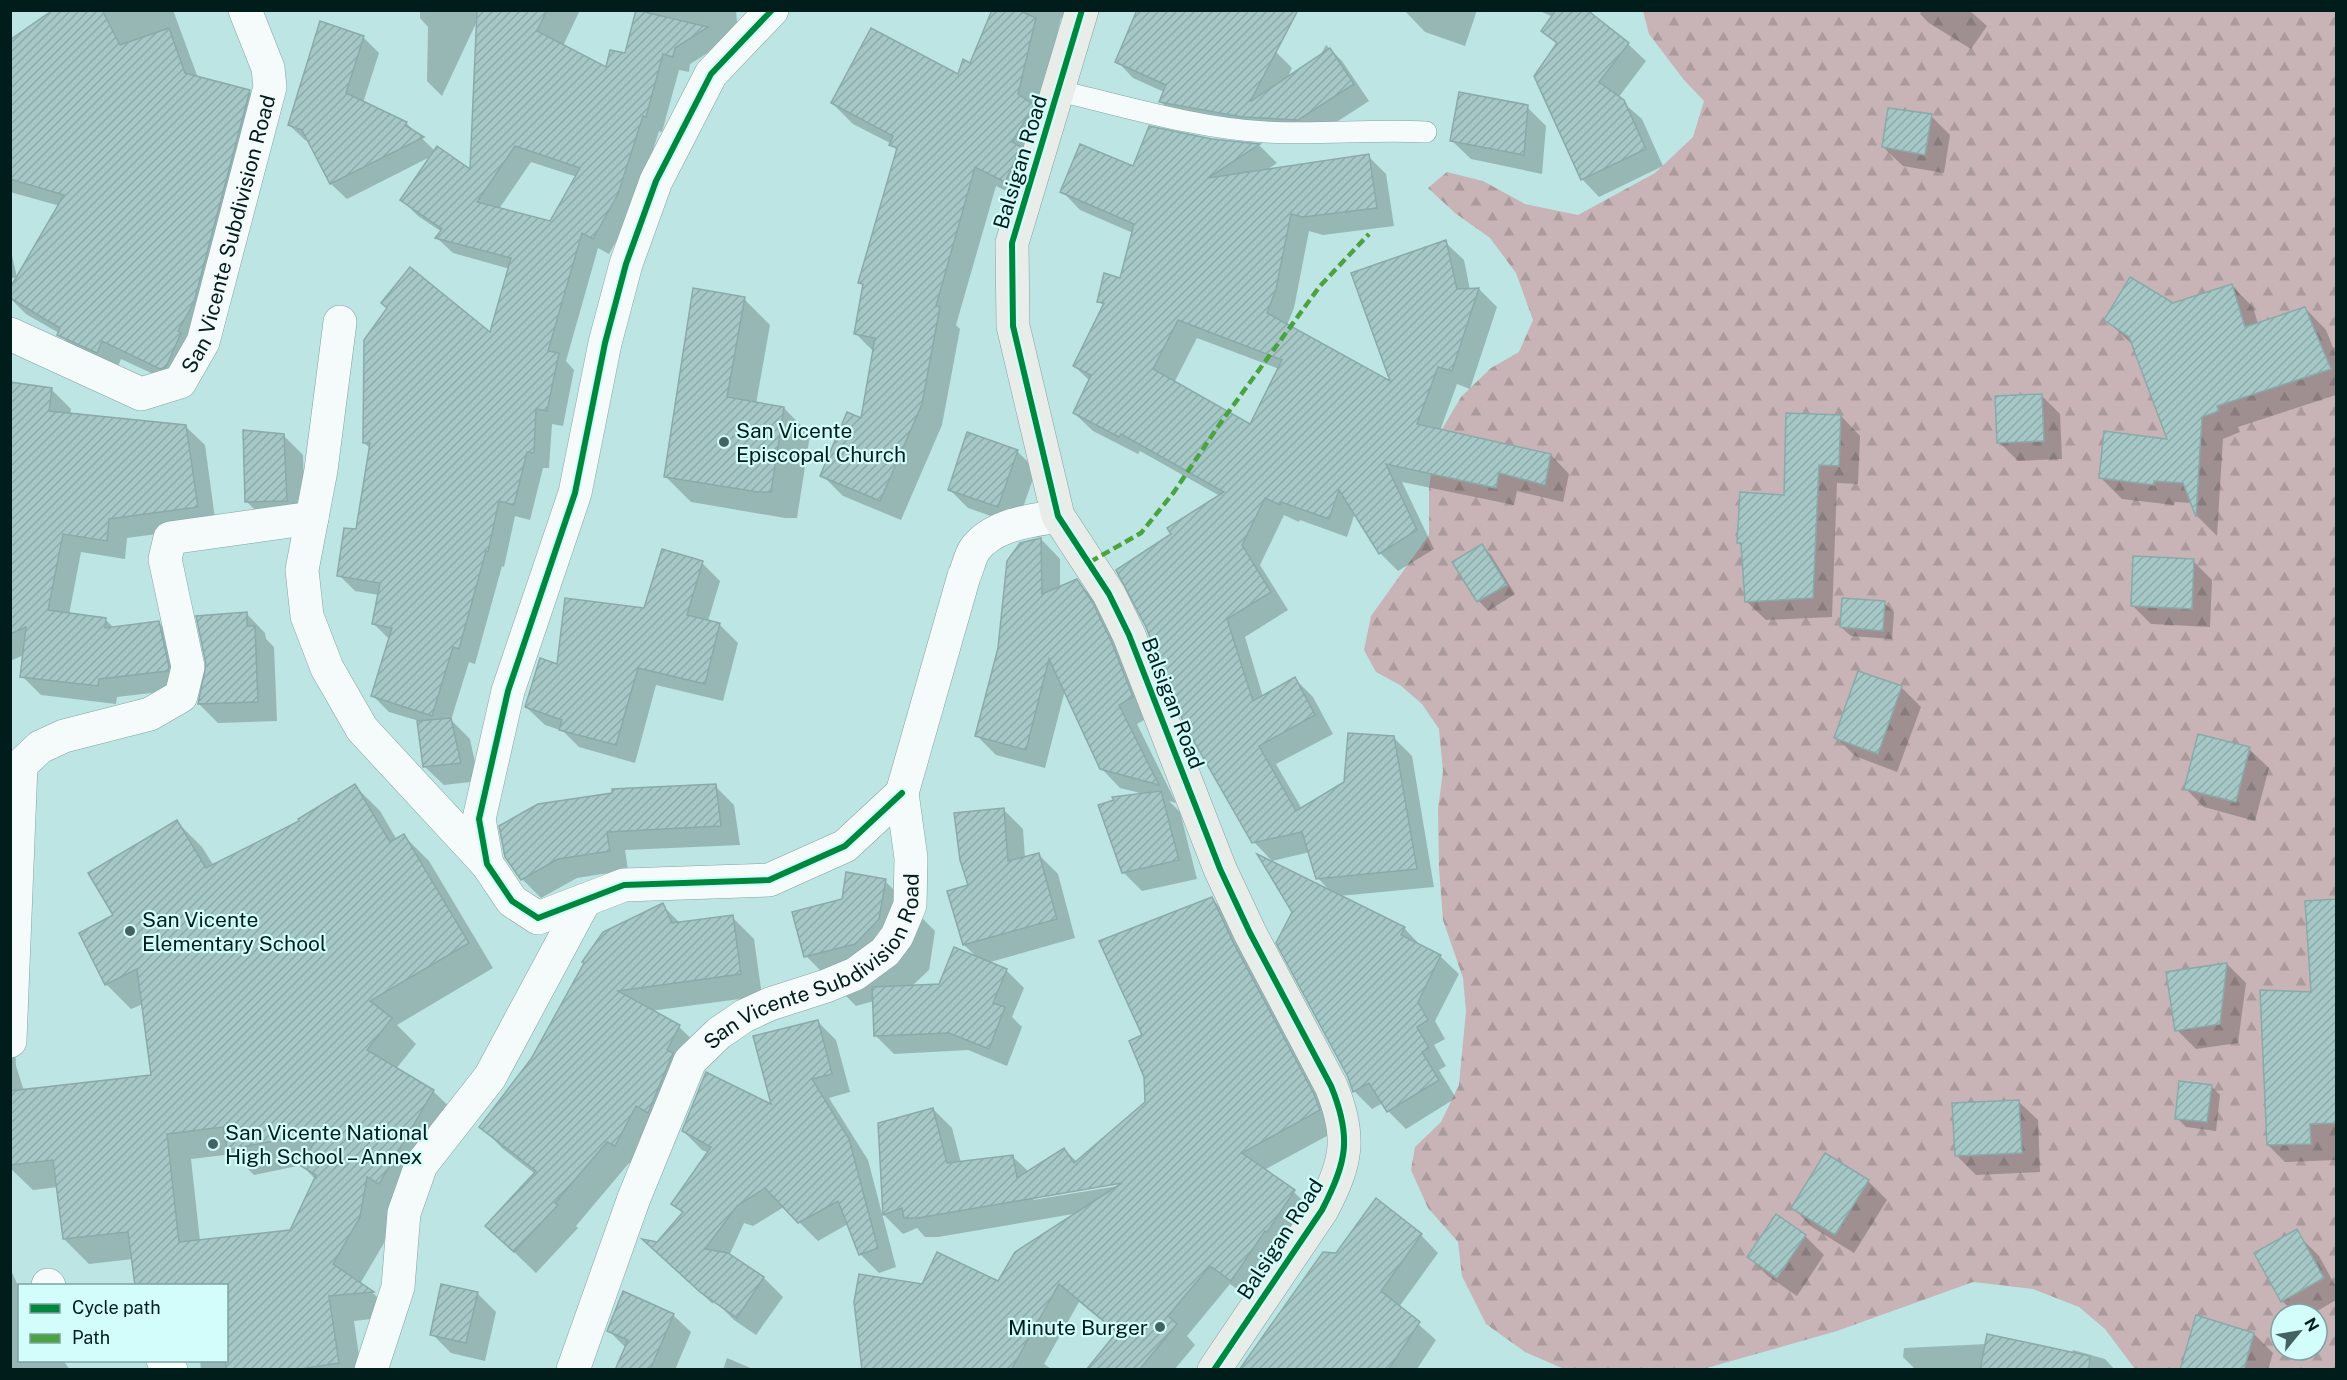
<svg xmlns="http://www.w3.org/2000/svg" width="2347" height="1380" font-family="'Public Sans',sans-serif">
	<defs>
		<pattern id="forest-firs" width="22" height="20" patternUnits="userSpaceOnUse" patternTransform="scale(1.5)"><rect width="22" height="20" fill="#c8b3b6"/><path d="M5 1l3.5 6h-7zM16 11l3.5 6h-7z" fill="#aa9a9c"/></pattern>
		<pattern id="building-hatch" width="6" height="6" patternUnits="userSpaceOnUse" patternTransform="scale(1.5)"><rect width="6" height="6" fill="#a5c8c6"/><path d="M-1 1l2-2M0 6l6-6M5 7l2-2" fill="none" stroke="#8cabaa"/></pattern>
	</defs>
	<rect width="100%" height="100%" fill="#bde5e3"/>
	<!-- forest -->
	<path fill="url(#forest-firs)" fill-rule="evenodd" d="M1643,11H2336V1369H2135L2105,1329L2079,1307L2033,1289L1973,1282L1837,1331L1703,1369H1564L1525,1352L1486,1324L1462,1276L1458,1242L1428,1208L1411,1170L1415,1147L1441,1122L1459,1085L1466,1011L1463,978L1443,920L1439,868L1438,809L1443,771L1439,729L1422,704L1400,685L1376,672L1364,650L1371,616L1429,535V489L1435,441L1461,397L1491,368L1519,352L1533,320L1516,273L1490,238L1455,213L1428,188L1447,172L1483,181L1525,204L1578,215L1655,173L1693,137L1704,101L1684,80L1649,34ZM2281,1314H2317V1350H2281Z"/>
	<!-- shadow -->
	<g fill="#0003" fill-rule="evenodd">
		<polygon points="49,10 173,10 198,78 249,91 268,110 179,386 121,359 116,371 77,353 59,333 26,314 10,298 60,206 10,192 10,42 51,13"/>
		<path d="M420,10H580L563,46L607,69L627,55L637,10H736L738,34L690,64L689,72L679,70L662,132L659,131L634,210L609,254L598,248L566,361L574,370L563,426L552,424L549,468H543L530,520L515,516L504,567L502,566L475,664L469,662L451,720L470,739L479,781L444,785L424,766L419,721L389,712L373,696L390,640L374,624L379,595L355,591L339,575L357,531L371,449L364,443L491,335L510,269L453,253L437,238L442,232L418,216L402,200L432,156L347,199L331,184L310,142L305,140L289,125L363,37L379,53L363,103L406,123L435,151L471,171L478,19L442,96L427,81L428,27L420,18ZM531,162L577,177L551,222L499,209Z"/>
		<polygon points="993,10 1073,10 1069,21 1061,18 1038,113 1026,201 996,186 956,325 960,329 942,425 901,520 843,496 822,475 862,420 874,352 856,334 864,287 860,282 898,152 892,144 853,124 832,103 959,76 971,65"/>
		<polygon points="1189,10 1276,52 1292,68 1287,79 1313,69 1326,45 1342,61 1369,101 1315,136 1177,118 1161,102 1164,92 1133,78 1117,61"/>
		<polygon points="1404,10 1477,10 1465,46 1425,32"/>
		<polygon points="1538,10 1593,10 1591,15 1628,44 1646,61 1618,98 1642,119 1663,166 1599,197 1582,179 1558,45 1543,30 1553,17"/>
		<polygon points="1922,10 1969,10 1987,26 1971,49 1929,23 1920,14"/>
		<polygon points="1527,107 1546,126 1542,174 1471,159 1451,140"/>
		<polygon points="1931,116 1950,135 1944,173 1903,166 1883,147"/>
		<path d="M1212,140L1260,146L1277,163L1265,171L1368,156L1386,174L1394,226L1323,235L1309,231L1294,308L1287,325L1393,385L1445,242L1464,260L1470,290L1479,289L1497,307L1470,389L1457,384L1440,431L1551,455L1569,474L1563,502L1517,491L1514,505L1402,482L1434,549L1398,571L1380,553L1355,513L1347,537L1300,520L1299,522L1284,515L1260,565L1288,610L1245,637L1263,697L1295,679L1313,697L1333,734L1276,764L1302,809L1346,783L1394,738L1412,756L1434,887L1339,896L1404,928L1422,947L1441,957L1459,974L1435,1021L1445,1039L1434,1045L1446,1066L1439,1070L1456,1098L1406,1129L1388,1111L1383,1103L1372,1109L1354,1091L1331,892L1318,878L1310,852L1272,861L1254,842L1173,534L1220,496L1140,451L1138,454L1093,431L1074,413L1090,381L1074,366L1104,306L1099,301L1121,280L1133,233L1080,210L1062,191ZM1197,338L1279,369L1251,426L1174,383Z"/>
		<polygon points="10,247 17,277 10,279"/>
		<polygon points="2232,286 2253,307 2258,324 2305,308 2326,330 2336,355 2336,395 2238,427 2240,432 2223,439 2217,536 2197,516 2192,503 2175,502 2174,505 2122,499 2101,478 2169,441 2134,346 2106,320 2173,305"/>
		<polygon points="744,299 770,325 756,404 784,408 810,435 797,518 785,518 691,502 665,476"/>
		<polygon points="10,383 52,390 71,409 70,414 185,426 205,445 216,526 127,538 125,559 81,552 69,615 105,619 114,628 159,623 178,642 186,689 117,697 116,704 41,695 22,676 24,655 10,661"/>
		<polygon points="2041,395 2060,414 2062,459 2018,461 1999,442"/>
		<polygon points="1841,416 1860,436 1858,484 1837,483 1832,617 1766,620 1746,601 1743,548 1738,542 1785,496"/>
		<polygon points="284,436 303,455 305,520 266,521 247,502"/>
		<polygon points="1017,451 1036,470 1017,525 968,508 949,489"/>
		<polygon points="1041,539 1060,559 1060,588 1076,581 1096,600 1151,716 1137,724 1176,803 1169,801 1180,812 1197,879 1142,891 1123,872 1144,794 1120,788 1101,768 1065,690 1045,768 996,755 977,736"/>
		<polygon points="1482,546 1491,555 1515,594 1488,611 1479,601 1454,563"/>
		<polygon points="2193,561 2212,580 2210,627 2151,624 2132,605"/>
		<polygon points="702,563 720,581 708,621 719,624 738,643 723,701 656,685 635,763 579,747 563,731 545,725 526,707 558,666 645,610"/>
		<polygon points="1884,603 1894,612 1892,639 1851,636 1841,627"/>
		<polygon points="246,613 265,633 266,639 274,647 277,721 218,723 199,704"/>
		<polygon points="1859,673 1902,688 1921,707 1897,772 1855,756 1836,737"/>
		<polygon points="2249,749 2269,768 2255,821 2204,807 2185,788"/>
		<path d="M355,786L380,811L397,840L404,836L429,861L493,968L397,1025L416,1044L396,1069L433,1091L459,1116L392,1200L384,1243L360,1284L373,1293L396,1316L354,1321L361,1370H201L200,1360H226V1286L133,1259L89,1264L64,1239L58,1187L33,1190L10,1168V926L16,1066L24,1091L152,1077L143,1004L131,1009L106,984L115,916L177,822L202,847L214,866L301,821ZM233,1154L254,1175L302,1165L315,1179L291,1231L200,1241L191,1159Z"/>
		<polygon points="715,786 734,805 740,845 625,850 628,870 577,878 541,898 522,879 506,856"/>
		<polygon points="1004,810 1023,829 1025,858 1038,854 1058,874 1075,938 987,963 1006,970 1024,988 1012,1017 1022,1027 1007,1066 968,1050 894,1054 876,1036 874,1001 856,1006 806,956 843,900 885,881 935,931 929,970 911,987 940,986 979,959 964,945 970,886"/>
		<path d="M1212,899L1231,918L1338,1130L1264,1170L1291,1189L1310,1208L1240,1291L1230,1284L1187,1336L1195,1345L1174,1370H1088L1118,1334L1079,1302L1044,1364L1053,1370H864L923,1286L999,1283L1079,1213L938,1237H925L917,1228L903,1234L884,1215L880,1124L933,1109L952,1128L961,1163L1013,1157L1029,1172L1064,1149L1077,1162L1146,1103L1144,1035ZM1129,1181L1130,1184L1033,1200L1037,1196Z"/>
		<polygon points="2336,901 2336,1160 2285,1162 2268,1145 2313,994"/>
		<polygon points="662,905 681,924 732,917 754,939 762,996 650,1011 679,1027 701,1048 637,1167 629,1163 576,1226 578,1228 536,1273 487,1226 535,1174 502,1148 481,1126"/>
		<polygon points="2227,964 2246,983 2238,1043 2196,1049 2177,1030 2168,973"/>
		<polygon points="817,1021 836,1040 850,1092 829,1098 868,1160 896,1267 879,1273 860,1254 848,1224 818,1241 784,1207 753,1226 744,1223 729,1256 764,1278 783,1297 756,1335 734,1320 713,1299 713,1304 672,1267 683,1214 673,1203 709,1153 702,1150 683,1131 773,1107"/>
		<polygon points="2211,1086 2220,1095 2216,1131 2186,1127 2177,1118"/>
		<polygon points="2018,1101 2038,1120 2040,1172 1976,1175 1957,1156"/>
		<polygon points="1868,1181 1887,1200 1854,1253 1812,1227 1793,1208"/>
		<polygon points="1421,1235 1438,1253 1399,1307 1436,1340 1417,1369 1240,1370 1336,1255"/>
		<polygon points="1805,1236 1824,1255 1797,1296 1768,1276 1749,1257"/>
		<polygon points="2299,1236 2319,1256 2336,1287 2336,1300 2312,1314 2296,1314 2282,1301"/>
		<polygon points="10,1268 20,1290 20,1360 63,1360 70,1370 10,1370"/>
		<polygon points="477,1293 496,1312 485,1361 451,1353 432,1334"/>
		<polygon points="673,1315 691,1332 675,1370 617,1370 626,1348 609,1331"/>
		<polygon points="2254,1334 2273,1353 2268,1370 2182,1370"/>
		<polygon points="1987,1344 2072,1354 2073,1350 2105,1359 2115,1370 1916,1370 1903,1357 1904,1348"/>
		<polygon points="727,1358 755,1370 723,1370"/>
	</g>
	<!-- building -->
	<g fill="url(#building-hatch)" stroke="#8aaaa9" stroke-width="1.5" fill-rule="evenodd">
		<polygon points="53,10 102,10 120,45 169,28 185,73 250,90 194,302 178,331 181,333 166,367 160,369 102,341 97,353 57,335 60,328 10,298 10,288 64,195 10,179 10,40"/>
		<path d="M477,10H547L537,31L606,67L610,50L625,53L636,10L708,27L675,48L673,57L663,54L646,117L643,116L618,194L593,239L582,233L548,351L559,353L547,411L536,409L534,453L527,452L514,505L499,501L488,552L486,551L459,649L453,647L432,716L371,696L392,628L372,624L380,583L337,576L344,528L356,529L370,443H363L364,340L387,308L381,303L410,267L490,332L511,258L435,238L442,229L400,200L437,146L470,169ZM515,146L580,168L550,221L477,202Z"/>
		<polygon points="992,10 1018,10 1036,18 1018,94 1034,105 1012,142 1021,147 1005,182 975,167 936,306 940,307 922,404 880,501 820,476 847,412 861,418 875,338 854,334 863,284 858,283 897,148 889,145 893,136 831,103 871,28 958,74 963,59 970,63"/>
		<polygon points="1137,10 1298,10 1250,102 1330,48 1354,84 1298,120 1242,117 1159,102 1166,85 1115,62"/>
		<polygon points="1556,10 1587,10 1629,43 1599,82 1624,100 1646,149 1581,180 1534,76 1557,43 1541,31"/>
		<polygon points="320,21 364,36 346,93 407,122 405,125 424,137 330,184 302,130 288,125"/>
		<polygon points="1459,92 1528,105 1524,155 1450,141"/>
		<polygon points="1888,108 1932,114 1925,155 1882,147"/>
		<path d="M1149,126L1212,139L1260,144L1208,178L1369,154L1377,208L1303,217L1291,214L1276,289L1267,313L1390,381L1351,273L1446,240L1457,289L1479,288L1452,371L1438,367L1417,424L1551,454L1545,485L1499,473L1496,488L1386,464L1417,530L1379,554L1339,490L1329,519L1281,502L1280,505L1265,498L1242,545L1271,592L1227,619L1253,701L1295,677L1315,715L1259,746L1296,811L1344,782L1348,733L1394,736L1417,869L1316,879L1302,832L1252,843L1184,724L1146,627L1116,570L1171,534L1167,528L1224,492L1121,434L1119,437L1073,413L1091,375L1073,366L1104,303L1097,302L1104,273L1120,278L1134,224L1060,192L1080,144L1133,166ZM1178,320L1282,360L1250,424L1153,369Z"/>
		<polygon points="2130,277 2173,303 2232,284 2245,327 2305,307 2331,369 2217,406 2219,411 2202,417 2196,517 2183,483 2154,481 2154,485 2099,478 2104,431 2167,439 2129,337 2104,320"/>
		<polygon points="693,288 745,297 727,397 784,407 771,492 758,492 664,477"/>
		<polygon points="10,382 52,388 49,411 186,425 198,507 109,519 107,541 63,534 48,610 106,618 105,628 159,621 169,667 168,671 99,679 98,686 20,677 26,627 10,634"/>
		<polygon points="2042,394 2044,441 1997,443 1995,396"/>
		<polygon points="1786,413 1841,415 1839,466 1819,465 1813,598 1745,602 1741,543 1737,543 1740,492 1784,495"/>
		<polygon points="243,430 284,434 287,501 245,502"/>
		<polygon points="967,432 1018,450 998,507 948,490"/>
		<polygon points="1041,538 1042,594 1077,579 1093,603 1112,643 1133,697 1119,705 1159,785 1100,769 1049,659 1026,750 975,736 998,648 1007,561 1020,543"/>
		<polygon points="1482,544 1507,585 1477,602 1452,562"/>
		<polygon points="662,549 703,561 687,615 720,623 705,684 638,668 616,745 559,730 562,720 525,707 540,658 557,664 565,598 644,608"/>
		<polygon points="2133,556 2194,559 2192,609 2131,606"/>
		<polygon points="1842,598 1885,601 1883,631 1840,627"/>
		<polygon points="247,612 247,626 255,626 258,702 198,704 206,664 196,616"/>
		<polygon points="1858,671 1902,686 1878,754 1834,738"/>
		<polygon points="451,718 461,763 423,767 417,721"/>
		<polygon points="2198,734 2250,747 2236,802 2184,789"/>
		<path d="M355,784L390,842L404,834L469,943L370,1001L392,1018L367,1050L434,1090L379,1184L367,1177L360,1217L333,1264L374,1292L329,1296L339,1363L293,1370H226V1286H135L128,1232L63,1239L53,1160L10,1165V1091L151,1075L137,969L105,985L79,933L113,915L88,873L177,820L206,868L299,821L298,819ZM223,1127L227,1150L320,1132L301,1166L316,1175L290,1230L179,1242L167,1134Z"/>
		<polygon points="716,784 721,826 607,832 610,851 558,859 521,880 505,857 499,826 538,804 612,793 612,789"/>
		<polygon points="1161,791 1179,860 1122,873 1098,805 1114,800 1112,797"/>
		<polygon points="1004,808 1008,861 1039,853 1057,919 963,945 947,891 968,885 960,860 954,813"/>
		<polygon points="1257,854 1405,927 1401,935 1441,955 1418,1002 1428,1020 1417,1027 1429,1048 1422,1052 1439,1080 1387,1112 1369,1083 1353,1092 1348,1077 1276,943 1292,912"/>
		<polygon points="846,872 886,879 879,919 855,944 804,957 792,912 842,899"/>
		<polygon points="1212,897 1233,942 1314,1094 1320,1110 1242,1153 1295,1190 1267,1232 1265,1231 1231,1281 1210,1266 1168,1316 1177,1324 1139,1370 1086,1370 1117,1332 1059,1284 1011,1370 862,1370 854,1302 859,1274 922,1284 937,1252 998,1281 1015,1252 1122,1183 918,1218 904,1218 902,1208 883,1215 878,1123 933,1108 947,1163 1013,1155 1017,1178 1064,1148 1074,1163 1145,1102 1144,1077 1129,1041 1142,1035 1099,941"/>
		<polygon points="2337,899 2337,1123 2310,1124 2311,1144 2267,1145 2260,990 2311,992 2305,901"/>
		<polygon points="663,903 672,923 733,915 741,974 618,991 680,1025 667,1050 673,1053 648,1113 636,1106 615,1146 607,1142 555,1203 558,1205 514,1252 485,1226 536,1171 479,1127 531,1059 584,963 582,962 603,932"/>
		<polygon points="954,947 1007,969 993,1003 1005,1007 989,1049 949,1033 874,1036 872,987 939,984"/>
		<polygon points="2227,963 2220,1024 2175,1031 2166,972"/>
		<polygon points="818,1020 832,1074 812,1079 849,1139 878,1248 859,1255 838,1201 798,1223 765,1188 737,1206 705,1249 728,1253 764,1277 737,1318 700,1292 642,1239 657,1242 683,1212 671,1204 711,1147 682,1131 706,1072 771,1104 753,1036"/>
		<polygon points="2179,1081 2212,1085 2207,1122 2175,1119"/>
		<polygon points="2019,1100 2022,1153 1955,1156 1952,1103"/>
		<polygon points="1825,1153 1869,1180 1835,1235 1791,1208"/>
		<polygon points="1376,1198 1422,1234 1381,1291 1420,1322 1388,1370 1239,1370 1323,1252 1336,1253"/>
		<polygon points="1776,1214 1806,1235 1777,1278 1747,1257"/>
		<polygon points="2297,1229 2324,1278 2281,1302 2254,1253"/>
		<polygon points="441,1284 478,1292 466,1343 430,1335"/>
		<polygon points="623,1291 674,1314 650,1370 615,1370 628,1340 607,1331"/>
		<polygon points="2196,1315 2254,1333 2244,1370 2180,1370"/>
		<polygon points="1987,1334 2090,1356 2089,1370 1980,1370"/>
	</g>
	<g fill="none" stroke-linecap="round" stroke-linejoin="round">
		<defs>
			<path id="lane" d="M1059,91C1124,106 1199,129 1266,132C1319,135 1373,129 1426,132"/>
			<g id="street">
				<polyline points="772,10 711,74 656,181 626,264 605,343 575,493 508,691 479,819 487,864 512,901 538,918 624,885 769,880 845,846 902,793"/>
				<polyline points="340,322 321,470 302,570 307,616 327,668 362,729 487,864"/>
				<path id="s1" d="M10,334L141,394L180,382L203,342L270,87L268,68L245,10"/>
				<polyline points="10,1041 21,765 40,747 64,736 150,714 181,696 188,667 165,559 170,538 312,518"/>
				<polyline points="48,1285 49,1286"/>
				<polyline points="163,1360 171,1370"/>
				<polyline points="371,1370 398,1287 404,1213 421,1165 490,1077 585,900"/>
				<path id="s2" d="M573,1370L634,1198L690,1061L719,1033L744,1016L770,1004L826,986L855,974L885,952L897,936L910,905L911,858L902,793L964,576C968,568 970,556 975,549C994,524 1030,521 1058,516"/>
			</g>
			<path id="secondary" d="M1082,10L1012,243L1013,326L1058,516L1109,594L1129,635L1220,869L1250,933L1331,1086C1352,1137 1347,1162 1322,1210L1214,1370"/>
		</defs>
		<!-- lane casing -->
		<use href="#lane" stroke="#83a3a2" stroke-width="22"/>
		<!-- street casing -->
		<use href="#street" stroke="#83a3a2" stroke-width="34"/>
		<!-- secondary casing -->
		<use href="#secondary" stroke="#83a3a2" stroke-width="34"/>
		<!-- lane -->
		<use href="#lane" stroke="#f5fbfb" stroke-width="21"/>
		<!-- street -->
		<use href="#street" stroke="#f5fbfb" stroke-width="33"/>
		<!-- secondary -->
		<use href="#secondary" stroke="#e8ede9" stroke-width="33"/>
		<!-- quiet -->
		<polyline stroke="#4ba241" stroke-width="4.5" stroke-dasharray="9 4.5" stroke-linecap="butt" points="1090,562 1141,533 1174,492 1219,425 1320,286 1369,234"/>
		<defs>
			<g id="cycleway">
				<polyline points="772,10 711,74 656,181 626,264 605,343 575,493 508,691 479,819 487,864 512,901 538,918 624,885 769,880 845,846 902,793"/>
				<path d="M1082,10L1012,243L1013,326L1058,516L1109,594L1129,635L1220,869L1250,933L1331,1086C1352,1137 1347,1162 1322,1210L1214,1370"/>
			</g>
		</defs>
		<!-- cycleway casing -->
		<use href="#cycleway" stroke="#d2fdfb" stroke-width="10"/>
		<!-- cycleway -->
		<use href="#cycleway" stroke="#00873e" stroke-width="6"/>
	</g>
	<!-- markers -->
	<g fill="#426362" stroke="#d2fdfb" stroke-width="2">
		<circle cx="724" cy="442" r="6"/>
		<circle cx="130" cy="931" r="6"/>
		<circle cx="213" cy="1144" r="6"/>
		<circle cx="1160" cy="1327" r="6"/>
	</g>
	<g text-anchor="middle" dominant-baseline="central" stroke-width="4.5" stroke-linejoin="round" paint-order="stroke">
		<!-- street labels -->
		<g font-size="21" fill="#001d1c" stroke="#d2fdfb">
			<text transform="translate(1020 162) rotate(-73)">Balsigan Road</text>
			<text stroke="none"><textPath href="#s1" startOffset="342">San Vicente Subdivision Road</textPath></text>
			<text transform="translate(1173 703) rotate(69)">Balsigan Road</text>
			<text stroke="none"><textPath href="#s2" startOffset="498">San Vicente Subdivision Road</textPath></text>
			<text transform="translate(1280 1239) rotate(-57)">Balsigan Road</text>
		</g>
		<!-- poi labels -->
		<g font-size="21" fill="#001d1c" stroke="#d2fdfb" text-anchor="start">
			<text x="736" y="430">San Vicente<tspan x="736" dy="24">Episcopal Church</tspan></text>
			<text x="142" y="919">San Vicente<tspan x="142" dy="24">Elementary School</tspan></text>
			<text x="225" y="1132">San Vicente National<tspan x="225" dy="24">High School – Annex</tspan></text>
			<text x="1148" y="1327" text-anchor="end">Minute Burger</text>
		</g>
	</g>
	<!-- border -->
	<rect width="2347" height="1380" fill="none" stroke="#001d1c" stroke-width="24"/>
	<!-- legend -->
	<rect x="18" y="1284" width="210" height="78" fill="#d2fdfb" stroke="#7ea3a2" stroke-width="1.5"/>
	<rect x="30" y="1304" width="30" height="9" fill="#00873e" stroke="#7ea3a2" stroke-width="1.5"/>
	<text x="72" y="1314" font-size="18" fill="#001d1c">Cycle path</text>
	<rect x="30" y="1334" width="30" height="9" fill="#4ba241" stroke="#7ea3a2" stroke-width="1.5"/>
	<text x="72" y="1344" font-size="18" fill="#001d1c">Path</text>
	<!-- north arrow -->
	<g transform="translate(2299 1332) rotate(60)"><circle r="28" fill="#d2fdfb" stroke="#7ea3a2" stroke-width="1.5"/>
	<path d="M0-4.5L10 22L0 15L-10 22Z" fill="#426362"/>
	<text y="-9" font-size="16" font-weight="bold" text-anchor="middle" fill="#001d1c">N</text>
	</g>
</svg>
